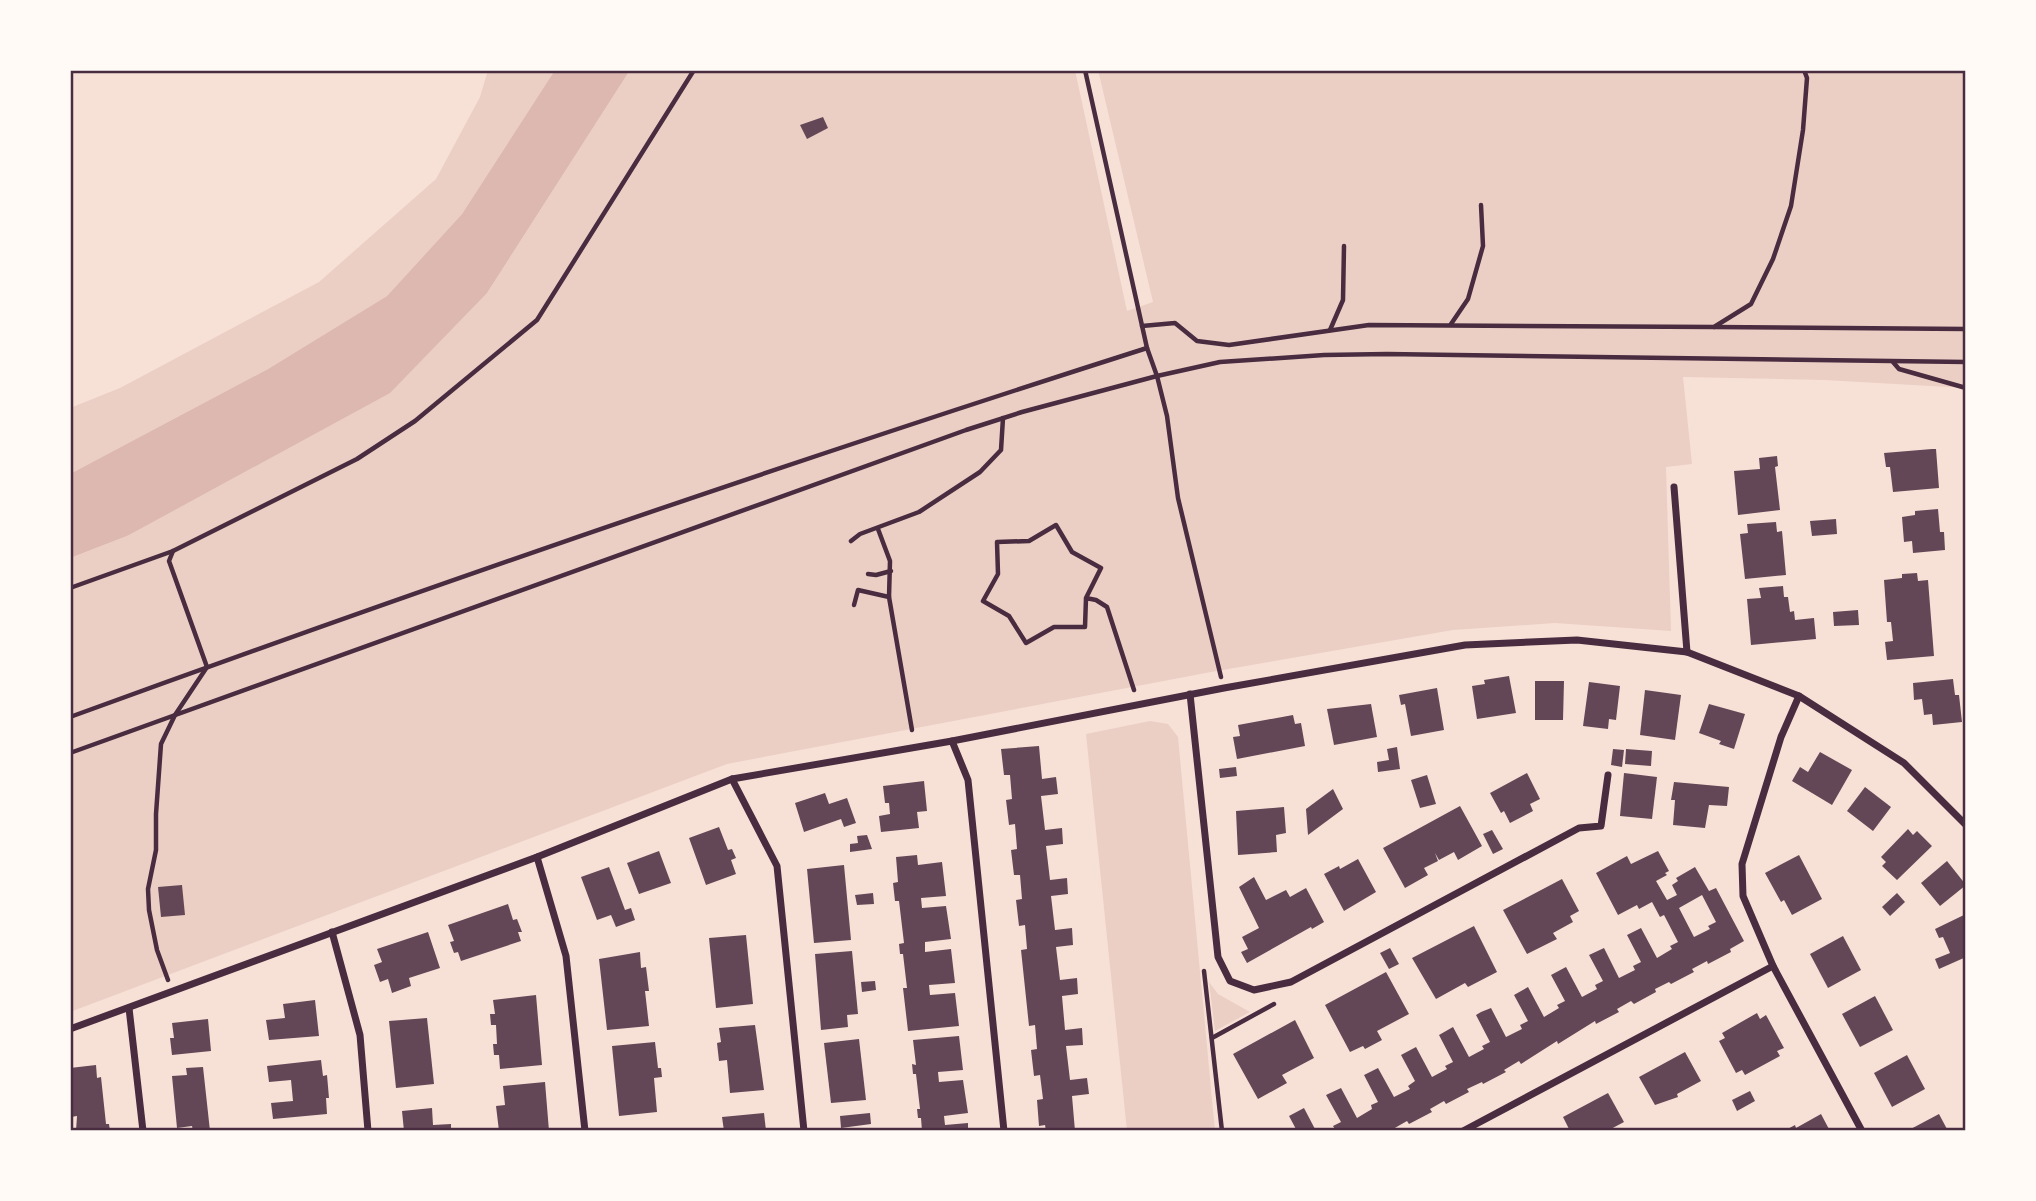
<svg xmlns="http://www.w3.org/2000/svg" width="2036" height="1201" font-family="Raleway,sans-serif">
	<rect width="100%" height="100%" fill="#f7e1d7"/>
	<!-- green -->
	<g fill="#ebcfc5">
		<polygon points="488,70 555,70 462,214 387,296 268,369 70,474 70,408 120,388 319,282 436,179 480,97"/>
		<polygon points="630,70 1075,70 1127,311 1153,302 1098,70 1966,70 1966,388 1824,380 1683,377 1692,464 1666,467 1671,631 1555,623 1453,630 1211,672 727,764 70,1012 70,558 127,536 487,293"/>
		<polygon points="1150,721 1168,724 1178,737 1215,1131 1127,1131 1086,734"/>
		<polygon points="1209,982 1218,994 1250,1012 1215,1031"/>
	</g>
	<!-- water -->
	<polygon fill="#dcb8b0" points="555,70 630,70 487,293 390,393 127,536 70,558 70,474 268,369 387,296 462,214"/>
	<!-- building -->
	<g fill="#644757" fill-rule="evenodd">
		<polygon points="823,117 828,128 807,139 800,125"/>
		<polygon points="1932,449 1936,449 1939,488 1893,492 1890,467 1886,467 1884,453"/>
		<polygon points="1777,456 1778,466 1775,467 1780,510 1738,515 1734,471 1760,469 1759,458"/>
		<polygon points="1938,509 1940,532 1944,532 1945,550 1913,553 1912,541 1904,542 1902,517 1915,515 1915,511"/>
		<polygon points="1836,519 1837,534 1812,536 1810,521"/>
		<polygon points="1776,522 1777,532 1782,531 1786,575 1745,579 1740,534 1748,533 1747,524"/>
		<polygon points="1917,573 1918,581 1928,580 1934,656 1887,660 1885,642 1893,641 1891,622 1887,622 1884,580 1902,578 1902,574"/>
		<polygon points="1783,586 1784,597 1788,597 1790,612 1794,611 1795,620 1814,618 1816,639 1751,645 1747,599 1761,598 1759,588"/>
		<polygon points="1858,610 1859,625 1834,626 1833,612"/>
		<polygon points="1509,676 1516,713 1477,719 1472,686 1485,684 1484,680"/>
		<polygon points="1953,679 1955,695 1959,695 1962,722 1933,725 1932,714 1924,715 1922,699 1914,700 1913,683"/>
		<polygon points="1535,681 1564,681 1563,720 1535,720"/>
		<polygon points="1589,682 1620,686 1616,720 1609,719 1608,729 1583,726"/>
		<polygon points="1437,688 1444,730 1411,736 1405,704 1401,705 1399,695"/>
		<polygon points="1645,690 1681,695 1675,740 1640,735"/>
		<polygon points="1371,704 1377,737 1334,745 1327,709"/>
		<polygon points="1709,704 1745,714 1734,749 1719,744 1721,741 1699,733"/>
		<polygon points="1293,715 1295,724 1301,723 1305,746 1237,759 1233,737 1240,736 1238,725"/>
		<polygon points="1039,746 1042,779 1056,777 1058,794 1041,796 1045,830 1062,828 1063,844 1046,846 1050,880 1067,878 1068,894 1051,896 1055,930 1072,928 1073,945 1056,947 1060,980 1077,978 1078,994 1062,996 1065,1030 1082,1028 1083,1045 1066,1046 1070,1080 1087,1078 1089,1094 1072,1096 1075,1131 1046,1131 1045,1125 1039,1126 1037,1100 1043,1099 1040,1075 1034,1076 1031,1050 1037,1049 1035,1025 1029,1026 1021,950 1027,949 1025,925 1019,926 1016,900 1022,899 1020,875 1014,875 1011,850 1017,849 1015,824 1009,825 1006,800 1012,799 1010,775 1004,775 1001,749"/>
		<polygon points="1397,747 1400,769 1378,772 1377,762 1389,760 1387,749"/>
		<polygon points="1613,749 1624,750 1622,767 1611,765"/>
		<polygon points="1626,749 1652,751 1651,766 1625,764"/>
		<polygon points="1820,752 1852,770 1832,805 1792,781 1800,767 1808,772"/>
		<polygon points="1236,767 1237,776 1220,778 1219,769"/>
		<polygon points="1527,773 1540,799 1530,804 1533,811 1510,823 1504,811 1501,813 1490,793"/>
		<polygon points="1624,773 1657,777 1652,819 1620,816"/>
		<polygon points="1427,775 1436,804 1420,808 1411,780"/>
		<polygon points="924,781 927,811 917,812 919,828 881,832 879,816 890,814 889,803 885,803 883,786"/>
		<polygon points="1674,782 1729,787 1727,806 1709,805 1705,828 1673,825 1675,800 1671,800"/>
		<polygon points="1865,787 1891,807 1873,831 1847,811"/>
		<polygon points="1333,789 1343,809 1308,835 1306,809"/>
		<polygon points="825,793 829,804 847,798 856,823 844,827 841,819 804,832 795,803"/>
		<polygon points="1460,806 1482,846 1458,860 1454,852 1439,860 1435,853 1438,861 1424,868 1428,875 1405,888 1383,848"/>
		<polygon points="1284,807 1286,833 1276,835 1277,852 1238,855 1236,811"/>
		<polygon points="719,827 728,850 732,849 736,858 731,860 736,874 706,885 689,838"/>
		<polygon points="1908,829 1913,835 1917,831 1932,846 1897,880 1882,866 1886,862 1881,857"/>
		<polygon points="1492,830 1503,849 1493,854 1483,834"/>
		<polygon points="867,835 872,849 850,852 850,844 858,843 857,836"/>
		<polygon points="659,851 671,883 639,894 627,863"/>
		<path d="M1658,851L1669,871L1665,873L1667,875L1656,881L1667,900L1677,895L1672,885L1678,881L1676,878L1695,867L1709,891L1716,888L1744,941L1730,949L1731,952L1708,964L1707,961L1692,969L1694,972L1671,984L1669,982L1655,989L1656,992L1634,1004L1631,1001L1617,1009L1619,1012L1596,1024L1595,1021L1558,1044L1557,1041L1521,1064L1519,1061L1504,1070L1506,1072L1483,1084L1482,1082L1467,1089L1469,1092L1446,1104L1444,1101L1430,1109L1432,1112L1409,1124L1407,1121L1393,1129L1394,1131H1336L1333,1126L1341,1122L1326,1095L1341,1088L1357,1118L1372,1109L1371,1105L1378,1102L1364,1075L1378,1068L1394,1097L1410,1089L1408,1086L1415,1081L1401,1055L1416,1047L1432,1077L1447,1069L1445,1066L1453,1062L1439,1035L1453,1027L1469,1057L1484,1049L1482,1046L1490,1042L1476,1015L1481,1012L1491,1008L1506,1037L1522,1029L1520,1025L1528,1021L1514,995L1528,987L1544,1017L1559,1008L1557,1005L1565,1001L1551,975L1566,967L1582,997L1597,989L1595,985L1603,981L1589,955L1604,948L1619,978L1635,970L1633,966L1641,962L1627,935L1641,928L1657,958L1672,949L1670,946L1678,942L1664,915L1660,917L1652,902L1639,909L1637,905L1618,915L1596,873L1627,856L1631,864ZM1702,895L1716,922L1708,926L1710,929L1694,937L1679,908Z"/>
		<polygon points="917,855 918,865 942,862 946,896 921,898 922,908 946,906 951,939 925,942 925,952 951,949 955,983 929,985 930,995 955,993 959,1026 908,1031 903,988 907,988 903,954 900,954 899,944 904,943 899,901 895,901 893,883 898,882 896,857"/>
		<polygon points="1799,855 1822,899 1792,915 1784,900 1781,902 1765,873"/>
		<polygon points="1358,859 1376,892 1344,911 1324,874 1339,866 1340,869"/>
		<polygon points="1947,861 1966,885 1940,906 1921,883"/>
		<polygon points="844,865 851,940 814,943 807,869"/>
		<polygon points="609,867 625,910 631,908 635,920 616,927 611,915 597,920 581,877"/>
		<polygon points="1254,877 1266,900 1286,890 1290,897 1306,888 1324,922 1312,929 1311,927 1247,963 1241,952 1248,949 1242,937 1259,928 1239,887"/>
		<polygon points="1562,879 1579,911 1570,916 1573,922 1553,933 1557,939 1527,954 1503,910"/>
		<polygon points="182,885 185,915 161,917 158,887"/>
		<polygon points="873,893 874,904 857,905 855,895"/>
		<polygon points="1897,893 1905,902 1890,916 1882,907"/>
		<polygon points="508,904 513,920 517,919 522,932 518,932 521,941 461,961 458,952 454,953 450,942 454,941 448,925"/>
		<polygon points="1966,914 1966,957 1939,969 1935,959 1950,953 1943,937 1939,938 1935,929"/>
		<polygon points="1474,926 1497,972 1468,987 1465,983 1436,999 1412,958"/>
		<polygon points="428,932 440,968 409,978 411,986 392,993 388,979 380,982 374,965 382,962 377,949"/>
		<polygon points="746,935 753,1004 716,1008 709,938"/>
		<polygon points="1843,936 1861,970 1828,988 1810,954"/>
		<polygon points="1390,948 1399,964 1389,969 1380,953"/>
		<polygon points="852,951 858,1014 847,1015 848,1027 821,1030 815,954"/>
		<polygon points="640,952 641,968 646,967 649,991 645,991 649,1026 607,1030 599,959"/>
		<polygon points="1386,972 1409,1014 1377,1031 1382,1040 1365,1049 1363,1046 1350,1052 1325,1005"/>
		<polygon points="875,981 876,990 862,992 861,982"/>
		<polygon points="536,995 542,1065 500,1069 499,1055 494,1055 493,1044 497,1044 496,1025 491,1025 490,1014 495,1014 493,1000"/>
		<polygon points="1875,996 1893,1030 1860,1047 1842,1014"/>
		<polygon points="315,1000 319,1036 269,1040 266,1020 285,1018 283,1004"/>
		<polygon points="1757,1013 1760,1019 1766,1015 1784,1048 1777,1051 1780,1056 1745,1075 1742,1070 1736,1073 1719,1041 1725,1038 1722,1033"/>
		<polygon points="427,1018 434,1084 396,1088 389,1021"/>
		<polygon points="208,1019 211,1051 172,1055 170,1038 174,1038 172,1023"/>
		<polygon points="1295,1020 1314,1058 1282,1075 1287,1083 1258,1099 1233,1054"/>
		<polygon points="755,1025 764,1090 730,1093 727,1060 719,1061 717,1043 721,1042 719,1028"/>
		<polygon points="959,1036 963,1070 938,1072 939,1082 963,1080 968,1113 944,1116 945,1125 968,1123 968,1131 922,1131 921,1118 918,1118 917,1109 920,1109 916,1074 913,1074 912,1064 916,1065 913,1040"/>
		<polygon points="859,1039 866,1100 831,1103 824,1043"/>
		<polygon points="655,1042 658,1068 661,1068 662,1077 654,1078 657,1112 619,1116 612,1046"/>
		<polygon points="1685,1052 1701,1081 1677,1094 1678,1097 1655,1105 1639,1077"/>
		<polygon points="1907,1055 1925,1089 1892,1107 1874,1073"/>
		<polygon points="321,1060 323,1076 327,1075 329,1098 326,1098 327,1114 273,1119 271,1103 293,1101 291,1080 269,1082 267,1066"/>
		<polygon points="96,1065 97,1078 101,1077 106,1124 109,1124 110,1131 76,1131 77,1116 71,1117 70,1108 70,1068"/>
		<polygon points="203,1067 210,1131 193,1131 192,1126 177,1128 172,1076 187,1075 186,1068"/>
		<polygon points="545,1082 549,1131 499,1131 496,1106 505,1105 503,1086"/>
		<polygon points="1750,1091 1755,1101 1737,1111 1732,1100"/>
		<polygon points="1608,1093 1624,1122 1607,1131 1570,1131 1563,1117"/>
		<polygon points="432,1108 433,1125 451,1124 451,1131 404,1131 402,1111"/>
		<polygon points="1304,1108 1316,1131 1297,1131 1289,1116"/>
		<polygon points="764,1113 766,1131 724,1131 722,1117"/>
		<polygon points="870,1113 871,1124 841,1128 840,1116"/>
		<polygon points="1821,1114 1830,1131 1784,1131 1795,1125 1796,1128"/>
		<polygon points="1939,1114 1948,1131 1907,1131"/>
	</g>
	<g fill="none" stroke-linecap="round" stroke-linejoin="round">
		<!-- path -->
		<g stroke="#4a2c40" stroke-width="4.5">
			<polyline points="1085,70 1147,348 1157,376 1167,416 1178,498 1221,677"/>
			<polyline points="1451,324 1468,299 1483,246 1481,205"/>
			<polyline points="1142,326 1175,323 1197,341 1229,345 1369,325 1714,327 1751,304 1773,259 1791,206 1803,130 1807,78 1804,70"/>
			<polyline points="1714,327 1966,329"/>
			<polyline points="1330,330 1343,300 1344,246"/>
			<polyline points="1893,362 1899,369 1966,388"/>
			<polyline points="878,529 890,561 889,597"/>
			<polyline points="851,541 860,534 919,512 980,472 1001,450 1003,418"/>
			<polyline points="868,574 876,575 891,571"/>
			<polyline points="70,588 173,551 357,459 415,421 537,320 694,70"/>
			<polyline points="1086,598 1101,568 1072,552 1056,525 1029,541 997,542 998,574 983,601 1009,616 1026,643 1054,627 1085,627 1086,598 1096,600 1107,607 1134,690"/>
			<polyline points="854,605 858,590 889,597 912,730"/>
			<path d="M70,717C427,587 786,463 1147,348"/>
			<polyline points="70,753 966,430 1022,412 1157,376 1220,362 1324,355 1387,354 1966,362"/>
			<polyline points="1204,971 1222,1131"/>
			<polyline points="168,980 157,950 149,910 148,889 156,850 156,814 161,744 175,715 207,667 169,561 173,551"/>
			<polyline points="1212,1038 1274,1004"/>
		</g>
		<!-- minor -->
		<g stroke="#4a2c40" stroke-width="7">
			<polyline points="1674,487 1687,652"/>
			<polyline points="1190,694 1218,957 1230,981 1254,990 1291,982 1579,828 1601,826 1608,775"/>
			<polyline points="1799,696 1781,737 1742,864 1743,896 1773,966 1862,1131"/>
			<polyline points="952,741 968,780 1004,1131"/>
			<polyline points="732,779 777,866 804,1131"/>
			<polyline points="537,857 566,956 585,1131"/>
			<polyline points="332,932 360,1035 368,1131"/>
			<polyline points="129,1008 143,1131"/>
			<polyline points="70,1029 537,857 732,779 952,741 1224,688 1465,645 1577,640 1687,652 1799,696 1904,763 1966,825"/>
			<polyline points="1463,1131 1773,966"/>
		</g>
	</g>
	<!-- border -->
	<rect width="2036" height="1201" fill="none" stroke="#fffaf5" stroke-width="144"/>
	<rect x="72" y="72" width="1892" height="1057" fill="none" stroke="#4a2c40" stroke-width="2.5"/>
</svg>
